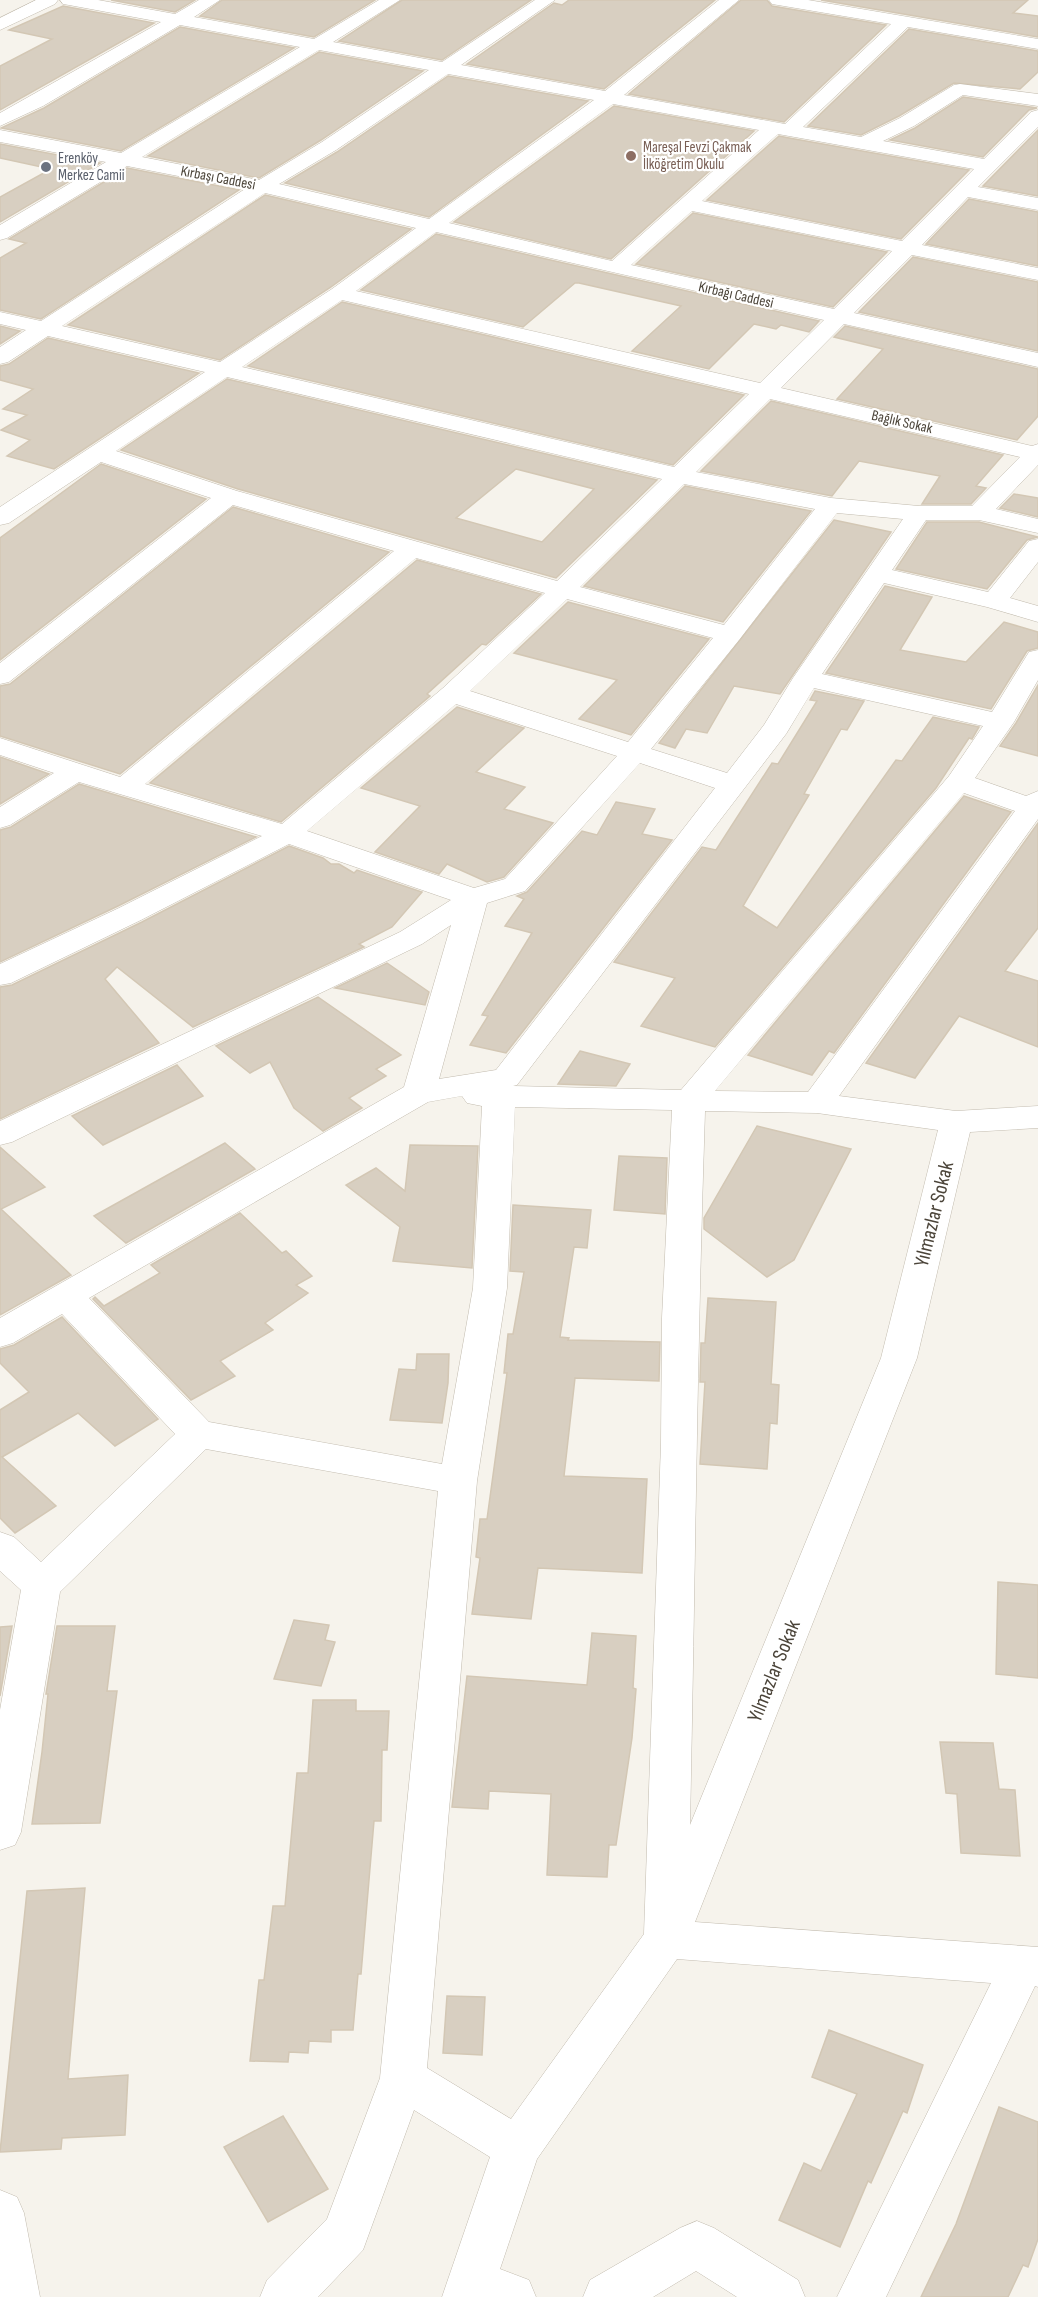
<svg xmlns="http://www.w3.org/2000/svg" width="1038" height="2297" font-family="'Sofia Sans Condensed',sans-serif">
	<rect width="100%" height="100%" fill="#f6f3ec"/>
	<!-- building -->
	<g fill="#d8cfc1" stroke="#d3c7b4" stroke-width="1.5" fill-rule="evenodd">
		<polygon points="111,0 195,0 175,12"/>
		<polygon points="222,0 375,0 314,37 200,16"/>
		<polygon points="402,0 531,0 442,60 339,41"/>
		<polygon points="569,0 715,0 604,89 467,64 554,3 562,5"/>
		<polygon points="741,0 767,0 772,6 886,25 784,122 629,94"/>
		<polygon points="821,0 1028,0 1013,13 1038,16 1038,37"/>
		<polygon points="63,6 154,23 0,110 0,66 52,39 9,30"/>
		<polygon points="180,27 294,48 121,151 1,128 44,108"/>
		<polygon points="909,29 1038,51 1038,72 1020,89 954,83 899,116 861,135 808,126"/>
		<polygon points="319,52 423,71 321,140 259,178 148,156"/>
		<polygon points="448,76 588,101 429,217 285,183 337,152"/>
		<polygon points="963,97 1037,108 1029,110 983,157 890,140 915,128"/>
		<polygon points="614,106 754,131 611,259 454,222"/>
		<polygon points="1038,130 1038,196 983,186"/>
		<polygon points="779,136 789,138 969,170 901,239 707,200"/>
		<polygon points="0,144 100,163 0,222 0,197 51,169 0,158"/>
		<polygon points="127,168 239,190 41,319 0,310 0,258 26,243 9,239"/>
		<polygon points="265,195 411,229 331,287 220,360 68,325"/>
		<polygon points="969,199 1038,212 1038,266 926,244"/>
		<polygon points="693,213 887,252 833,307 636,264"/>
		<polygon points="436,234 819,321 809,332 781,325 776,329 754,324 709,369 632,351 681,306 579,283 575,283 523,327 361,290"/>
		<polygon points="913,257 1038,282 1038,351 859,312"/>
		<polygon points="342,302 744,395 673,465 248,366"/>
		<polygon points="0,326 20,331 0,344"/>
		<polygon points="845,326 1038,369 1038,416 1017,440 837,399 883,349 834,337"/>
		<polygon points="48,338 199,373 54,469 7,456 30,440 1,430 27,415 3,409 33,389 0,380 0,366 9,364"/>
		<path d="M227,379L657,480L556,578L238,489L121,450ZM516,469L594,489L542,542L456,518Z"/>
		<polygon points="771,401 1003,455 976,486 986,488 971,504 922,504 940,476 859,461 832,496 701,471"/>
		<polygon points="101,464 206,499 0,660 0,538"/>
		<polygon points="685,486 811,511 723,622 584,586"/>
		<polygon points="1014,494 1038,498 1038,517 1000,508"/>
		<polygon points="233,507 389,552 120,774 0,736 0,686 10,684"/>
		<polygon points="834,520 891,532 780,694 734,686 707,733 686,729 675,748 659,743"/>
		<polygon points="927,522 979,522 1038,537 1027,540 987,589 896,569"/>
		<polygon points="417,560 541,594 486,645 482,644 427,694 430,696 281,822 150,783"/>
		<polygon points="885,586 932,597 900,650 966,662 1004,622 1038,632 1038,648 1027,651 991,709 826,673"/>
		<polygon points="568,602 709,639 631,735 579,719 617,680 514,653"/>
		<polygon points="1038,685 1038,756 1000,746 1016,723"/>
		<polygon points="815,691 864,701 847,730 841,729 804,794 809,795 743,906 777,928 896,760 902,761 933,717 979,727 972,739 969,738 936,788 715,1047 641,1026 675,978 614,962 702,847 716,850 772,763 778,764 817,701 810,700"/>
		<polygon points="457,707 524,728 476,772 525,787 504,809 553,823 504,877 487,882 447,864 439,874 375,852 420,806 361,788"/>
		<polygon points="0,757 49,774 0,804"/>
		<polygon points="79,784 256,837 118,906 0,962 0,830 11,827"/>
		<polygon points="964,796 1011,812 834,1053 829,1051 812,1075 748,1055"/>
		<polygon points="616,802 655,809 642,834 672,840 506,1053 470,1045 488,1016 482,1015 532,933 505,926 524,899 517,896 527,892 582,831 597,835"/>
		<polygon points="1038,823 1038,928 1005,971 1038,981 1038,1047 959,1016 915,1078 866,1063"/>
		<polygon points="289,846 323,858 331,864 339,864 354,873 357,870 422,892 392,927 359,944 364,947 193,1027 117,967 105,979 159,1043 0,1119 0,987 12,985 142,922"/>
		<polygon points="387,963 429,992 425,1005 335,988"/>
		<polygon points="318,997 401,1055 376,1069 386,1076 349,1098 362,1108 323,1131 294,1108 270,1062 250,1073 216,1046"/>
		<polygon points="580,1051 630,1064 616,1086 558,1084"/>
		<polygon points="177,1065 203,1096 103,1145 72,1116"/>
		<polygon points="757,1126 851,1149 794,1260 767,1277 704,1229 704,1218"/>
		<polygon points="225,1143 255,1169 126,1243 94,1216"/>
		<polygon points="410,1145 478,1146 472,1268 393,1261 400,1227 346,1185 376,1168 405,1191"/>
		<polygon points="0,1147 45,1187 1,1209 71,1275 0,1315"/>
		<polygon points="619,1156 667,1158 665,1214 614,1210"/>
		<polygon points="513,1205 591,1210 587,1248 574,1247 560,1337 569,1338 568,1340 660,1342 659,1381 575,1378 564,1476 647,1479 642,1573 538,1568 531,1619 472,1614 480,1558 476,1557 480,1519 487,1519 507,1373 504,1373 508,1334 513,1334 524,1272 510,1271"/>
		<polygon points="240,1213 282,1253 286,1251 312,1276 296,1285 308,1293 265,1323 273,1330 220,1361 235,1376 191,1400 93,1299 95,1297 104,1306 160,1273 151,1265"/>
		<polygon points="708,1298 776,1302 771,1384 779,1385 777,1424 770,1423 767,1469 700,1464 705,1382 700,1382 701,1343 705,1343"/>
		<polygon points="62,1317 158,1419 115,1446 78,1413 2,1457 56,1506 15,1533 0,1518 0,1410 29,1392 0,1363 0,1349 14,1345"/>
		<polygon points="417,1354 449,1354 448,1383 442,1423 390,1420 399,1369 416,1370"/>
		<polygon points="998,1582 1038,1585 1038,1678 996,1674"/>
		<polygon points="294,1620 329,1625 325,1640 335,1642 321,1686 274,1679"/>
		<polygon points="12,1626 0,1696 0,1627"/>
		<polygon points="57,1626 115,1626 107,1691 117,1691 100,1823 32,1824 42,1752 48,1694 46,1694"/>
		<polygon points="592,1633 636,1636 633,1688 636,1689 632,1738 616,1845 609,1845 607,1877 547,1875 551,1794 489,1791 488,1809 452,1807 467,1676 587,1685"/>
		<polygon points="313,1700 356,1700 356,1711 389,1711 387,1750 382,1750 381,1821 374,1821 361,1974 358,1974 353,2030 331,2030 331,2042 309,2041 308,2053 289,2052 288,2062 250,2061 259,1980 264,1980 273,1906 285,1906 297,1773 308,1773"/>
		<polygon points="940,1742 993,1743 999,1789 1015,1790 1020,1856 961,1853 957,1794 946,1793"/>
		<polygon points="85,1888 68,2079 128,2075 125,2135 62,2138 61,2149 0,2152 27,1891"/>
		<polygon points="447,1996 485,1997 482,2055 443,2053"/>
		<polygon points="829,2030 923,2065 907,2113 903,2111 871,2183 868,2181 840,2247 779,2220 804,2163 821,2171 857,2094 812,2077"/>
		<polygon points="999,2107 1038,2122 1038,2239 1028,2267 1023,2265 1008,2297 921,2297 956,2224"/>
		<polygon points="283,2116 328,2189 268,2222 224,2147"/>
	</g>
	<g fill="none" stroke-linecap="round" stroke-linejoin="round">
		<defs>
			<g id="street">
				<polygon points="36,0 58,0 55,4 0,30 0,18"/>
				<path d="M60,0H98L175,14L199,0H220L194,17L314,39L379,0H400L333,42L442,62L535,0H555L461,65L605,91L719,0H739L624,95L785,124L891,24L778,5L772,4L769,0H808L1038,39V49L908,27L803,127L861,137L900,118L954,85L960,84L1038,94V106L963,95L914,126L883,141L984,159L1031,112L1038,110V127L978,187L1038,198V210L968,197L922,245L1038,268V280L912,255L854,313L1038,353V367L844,324L781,388L1032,446L1038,444V465L996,509L1038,519V533L979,520H926L892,570L988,592L1029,541L1038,539V562L1010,598L1038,606V622L987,607L884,583L822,674L992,712L1029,652L1038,650V680L1014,722L975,778L1026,796L1038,791V819L839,1096L956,1111L1038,1106V1128L970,1132L917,1358L695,1922L1038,1947V1987L1035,1986L886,2297H837L991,1983L677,1959L537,2159L500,2269L529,2280L536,2297H442L490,2157L414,2110L363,2250L318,2297H260L267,2280L327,2219L380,2078L438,1491L206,1449L60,1592L21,1832L15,1845L0,1850V1710L21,1590L0,1571V1532L14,1537L41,1562L175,1434L62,1314L13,1343L0,1347V1318L404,1087L451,925L422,944L12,1142L0,1145V1121L400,932L451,900L289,844L141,920L11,983L0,985V964L119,908L262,836L79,782L10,825L0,828V807L54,773L0,755V738L120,777L394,551L233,505L9,682L0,684V663L211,498L101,462L9,523L0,525V507L205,372L48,336L8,362L0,364V347L26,330L0,324V312L41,321L245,189L127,166L7,238L0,240V225L106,162L0,142V130L121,153L300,47L180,25L43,106L0,126V113L161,22L69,5L63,4ZM319,50L429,70L322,142L259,180L142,157ZM448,74L594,100L429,219L279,184L336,150ZM613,104L759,130L612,261L449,223ZM778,134L789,136L974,169L902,241L702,201ZM265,193L416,228L332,289L220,362L62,326ZM692,211L892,251L834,309L631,265ZM436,232L824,320L760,383L356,291ZM342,300L749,394L674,467L242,367ZM227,377L662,479L557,581L237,491L116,451ZM770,399L1020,457L972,506H919L831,498L696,472ZM684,484L815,509L724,625L580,587ZM837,513L903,519L793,678L764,725L727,773L651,749L739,640ZM416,558L545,593L443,688L282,824L145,784ZM567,599L713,638L628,742L470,691ZM814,688L983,726L949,776L681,1090L513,1086L517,1085L786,734ZM456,704L617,756L505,879L474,888L307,831ZM640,763L715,788L496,1070L439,1079L487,903L525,891ZM964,793L1015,811L808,1092L715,1091ZM462,1096L467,1103L482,1106L473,1288L442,1464L209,1422L89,1298L428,1102ZM515,1107L672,1110L662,1318L661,1443L644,1934L511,2119L427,2068L477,1481L507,1288ZM705,1111L817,1113L938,1130L881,1358L690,1825C695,1587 697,1349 705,1111Z"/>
				<polygon points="0,2190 17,2197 24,2213 40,2297 0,2297"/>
				<polygon points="697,2221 714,2228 798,2280 805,2297 737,2297 696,2271 653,2297 583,2297 590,2280 680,2228"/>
			</g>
		</defs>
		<!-- street casing -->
		<use href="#street" stroke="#c2bbae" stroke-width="1"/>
		<!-- street -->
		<use href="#street" fill="#fff" fill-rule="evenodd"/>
	</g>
	<!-- markers -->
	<circle fill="#8d6e63" stroke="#fff" stroke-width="2" cx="631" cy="156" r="6"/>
	<circle fill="#6b7280" stroke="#fff" stroke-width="2" cx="46" cy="167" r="6"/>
	<g text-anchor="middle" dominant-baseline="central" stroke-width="4.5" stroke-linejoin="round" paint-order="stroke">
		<!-- far-education labels -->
		<g font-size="15" fill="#785e54" stroke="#fff" text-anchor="start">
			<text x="643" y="147">Mareşal Fevzi Çakmak<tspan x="643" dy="17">İlköğretim Okulu</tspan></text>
		</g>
		<!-- far-worship labels -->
		<g font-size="15" fill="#5b616d" stroke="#fff" text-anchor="start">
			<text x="58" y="158">Erenköy<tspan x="58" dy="17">Merkez Camii</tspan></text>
		</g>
		<!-- far-street labels -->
		<g font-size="15" fill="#4b4439" stroke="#fff">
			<text transform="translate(218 178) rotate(11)">Kırbaşı Caddesi</text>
			<text transform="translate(736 295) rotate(13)">Kırbağı Caddesi</text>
			<text transform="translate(902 422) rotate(13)">Bağlık Sokak</text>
		</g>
		<!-- near-street labels -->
		<g font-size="21" fill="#4b4439" stroke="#fff">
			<text transform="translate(934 1214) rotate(-76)">Yılmazlar Sokak</text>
			<text transform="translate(774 1671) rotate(-68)">Yılmazlar Sokak</text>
		</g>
	</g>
</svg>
